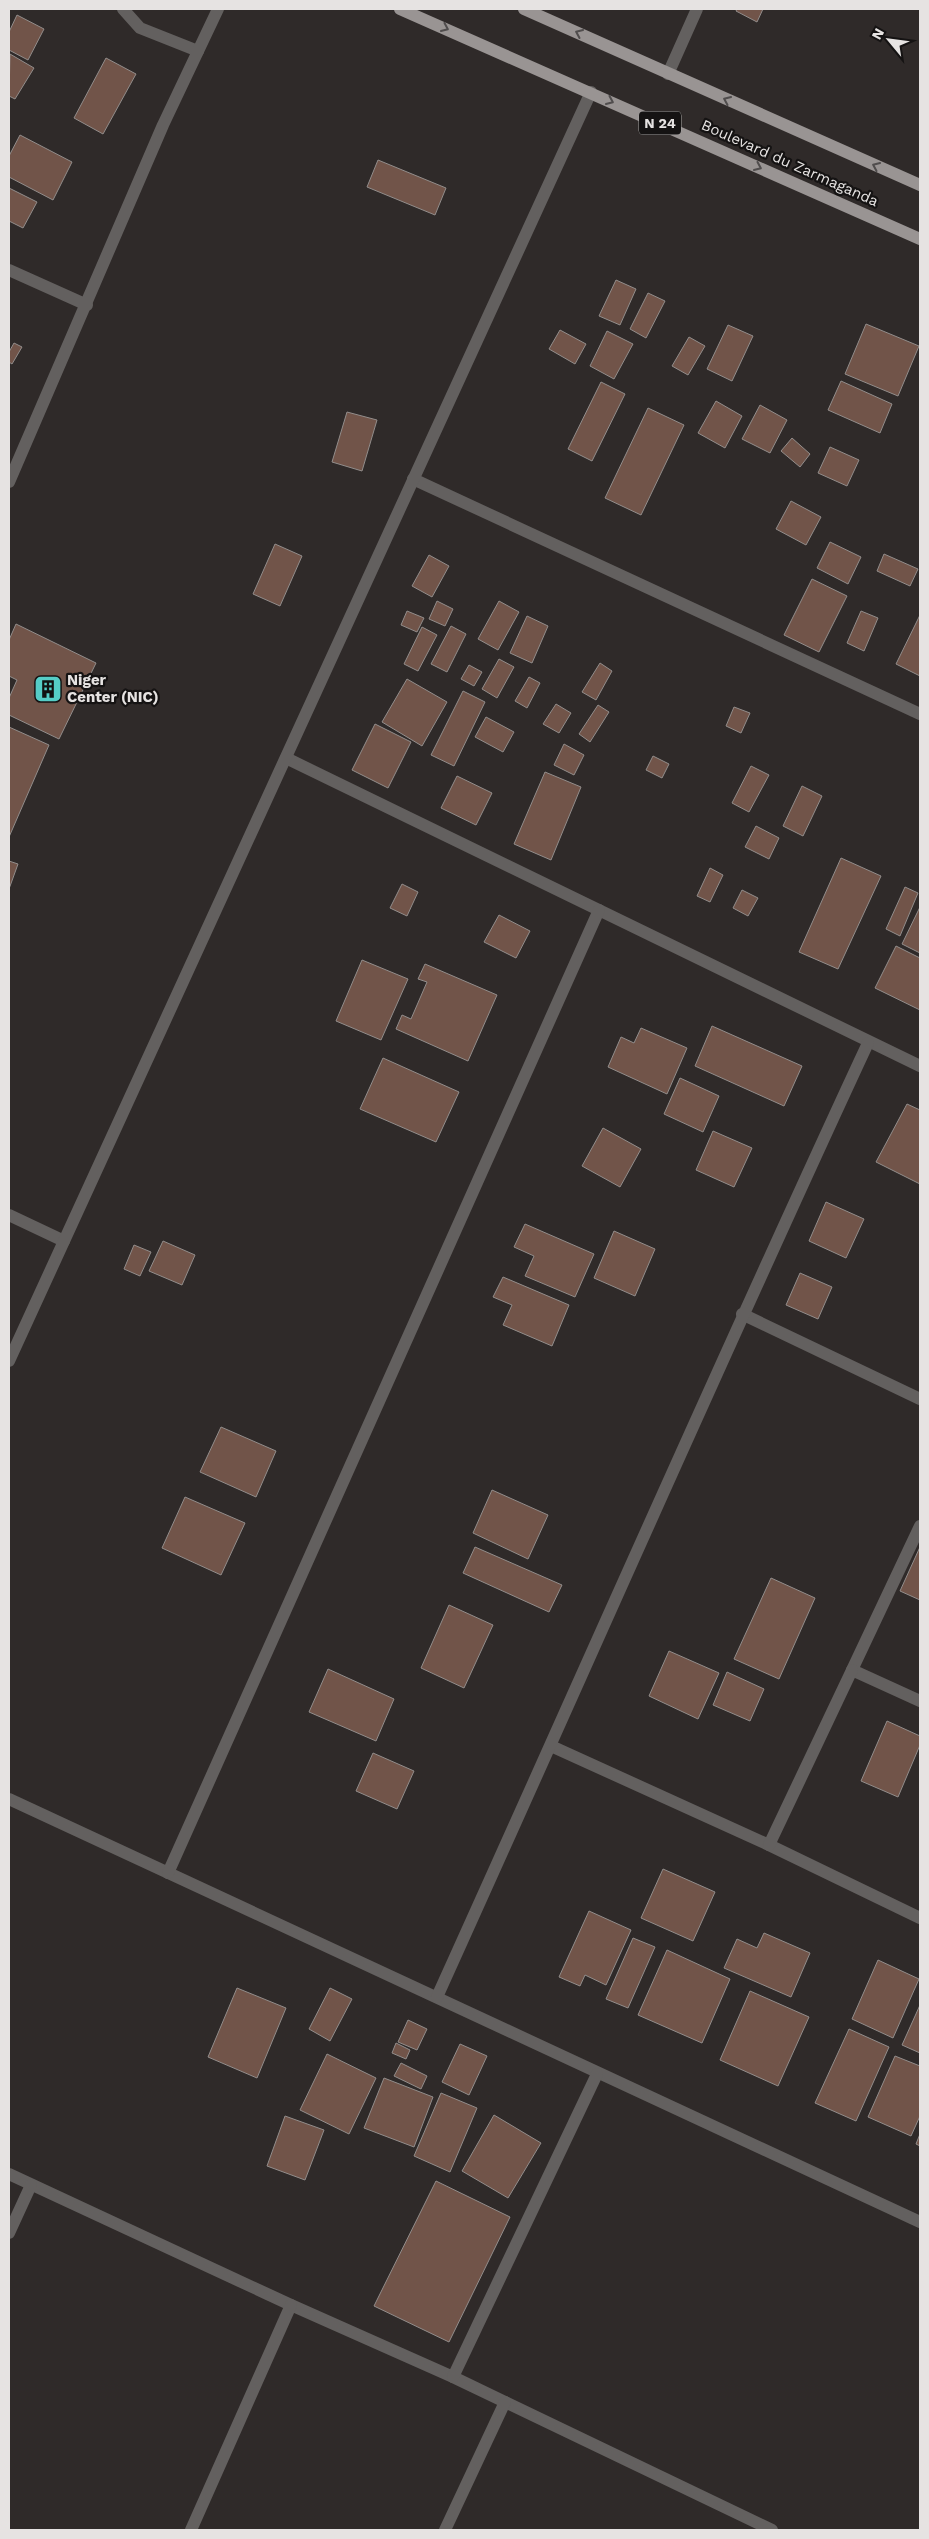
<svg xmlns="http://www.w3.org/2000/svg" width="929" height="2539" font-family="'Work Sans',sans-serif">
	<rect width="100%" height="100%" fill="#2f2a29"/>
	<!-- building -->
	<g fill="#715449" stroke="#928d8b">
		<polygon points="737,9 763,9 757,22 736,11"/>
		<polygon points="17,15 44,29 28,60 9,50 9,32"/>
		<polygon points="10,54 34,68 15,99 9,96"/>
		<polygon points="106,58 136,74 103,134 74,118"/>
		<polygon points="20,135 72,162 53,200 9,177 9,156"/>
		<polygon points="378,160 446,188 435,215 367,187"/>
		<polygon points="9,188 37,202 23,228 9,221"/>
		<polygon points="616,280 636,289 620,325 599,316"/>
		<polygon points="648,293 665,301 646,338 630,329"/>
		<polygon points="866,324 919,346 898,396 845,374"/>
		<polygon points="728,325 753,336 732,381 707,369"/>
		<polygon points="560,330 586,344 575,364 549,349"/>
		<polygon points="607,331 633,344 614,379 590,366"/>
		<polygon points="689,337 705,346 688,375 672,366"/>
		<polygon points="14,343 22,347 12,364 9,362 9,352"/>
		<polygon points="841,381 892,404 880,433 828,410"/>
		<polygon points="601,382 625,394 592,461 568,449"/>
		<polygon points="716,401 742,416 725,448 698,433"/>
		<polygon points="760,405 787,420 770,453 742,439"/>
		<polygon points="648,408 684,425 641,515 605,498"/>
		<polygon points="347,412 377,420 362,471 332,462"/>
		<polygon points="792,438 810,454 800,467 781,451"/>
		<polygon points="830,447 859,460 847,486 818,473"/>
		<polygon points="791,501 821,517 806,545 776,529"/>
		<polygon points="830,542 861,557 848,584 817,568"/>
		<polygon points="275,544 302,556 280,606 253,594"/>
		<polygon points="884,554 918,569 910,586 877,571"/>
		<polygon points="429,555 449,566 432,597 412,586"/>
		<polygon points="812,579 847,596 819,652 784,635"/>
		<polygon points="437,601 453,609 445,626 429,619"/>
		<polygon points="499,601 519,612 498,650 478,639"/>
		<polygon points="407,611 424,618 417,632 401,625"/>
		<polygon points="861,611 878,618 864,651 847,643"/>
		<polygon points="920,615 920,676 896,664"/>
		<polygon points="527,616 548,626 532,663 510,653"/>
		<polygon points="16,624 96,663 59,739 9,715 9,698 17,680 9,676 9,640"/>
		<polygon points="451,626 466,634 447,672 431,664"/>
		<polygon points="422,627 437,635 418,671 404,664"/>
		<polygon points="499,659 514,667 497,698 482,689"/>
		<polygon points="600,663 612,671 596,700 582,692"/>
		<polygon points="469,665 482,672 474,686 461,679"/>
		<polygon points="529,677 540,683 527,708 515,701"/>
		<polygon points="407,679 447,702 422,746 382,722"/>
		<polygon points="463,691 485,702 454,766 431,755"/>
		<polygon points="556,704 571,713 559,733 543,724"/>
		<polygon points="598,705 609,712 590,742 579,734"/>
		<polygon points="734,707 750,713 741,733 726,726"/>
		<polygon points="486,717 514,732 503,752 475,737"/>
		<polygon points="375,724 411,742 388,788 352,770"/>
		<polygon points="9,727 49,745 9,837"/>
		<polygon points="564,744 584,755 574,775 554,765"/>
		<polygon points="653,756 669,764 662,778 646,770"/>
		<polygon points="751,766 769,775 749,812 732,803"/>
		<polygon points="545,772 581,787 551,860 514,844"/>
		<polygon points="457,776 492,793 476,825 441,808"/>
		<polygon points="802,786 822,796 803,836 783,826"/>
		<polygon points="756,826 779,838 769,859 745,847"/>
		<polygon points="841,858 881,876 838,969 799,952"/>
		<polygon points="9,861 18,864 9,889"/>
		<polygon points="710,868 723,875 710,902 697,896"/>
		<polygon points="402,884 418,892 407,916 390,908"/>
		<polygon points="905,887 918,893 900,936 886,929"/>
		<polygon points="742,890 758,898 748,916 733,908"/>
		<polygon points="920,907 920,953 902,944"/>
		<polygon points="499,915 530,931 516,958 484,942"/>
		<polygon points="896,946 920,958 920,1010 875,988"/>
		<polygon points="362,960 408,979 381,1040 336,1021"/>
		<polygon points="425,964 497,995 468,1061 396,1029 402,1015 411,1019 427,982 418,979"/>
		<polygon points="712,1026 802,1066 784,1106 695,1066"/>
		<polygon points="641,1028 687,1048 667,1094 608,1067 621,1037 634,1043"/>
		<polygon points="383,1058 459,1092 436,1142 360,1109"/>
		<polygon points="680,1078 719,1096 703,1132 664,1114"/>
		<polygon points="907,1104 920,1110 920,1184 876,1162"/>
		<polygon points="603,1128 641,1149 620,1187 582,1166"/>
		<polygon points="713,1131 752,1148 734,1187 696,1170"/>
		<polygon points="826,1202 864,1219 846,1258 809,1241"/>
		<polygon points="525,1224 594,1254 575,1297 525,1276 534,1256 514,1247"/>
		<polygon points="614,1231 655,1249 635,1296 594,1278"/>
		<polygon points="163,1241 195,1255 182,1285 149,1271"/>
		<polygon points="134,1245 151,1252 140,1276 124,1269"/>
		<polygon points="800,1273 832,1287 818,1319 786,1305"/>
		<polygon points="503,1277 569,1305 552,1346 503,1325 512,1305 493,1297"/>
		<polygon points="221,1427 276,1451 256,1497 200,1472"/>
		<polygon points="492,1490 548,1515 528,1559 473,1533"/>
		<polygon points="185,1497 245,1523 221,1575 162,1548"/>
		<polygon points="475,1547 562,1585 549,1612 463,1573"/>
		<polygon points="920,1547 920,1600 900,1591"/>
		<polygon points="771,1578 815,1598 779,1679 734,1659"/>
		<polygon points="449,1605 493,1625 464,1688 421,1668"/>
		<polygon points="669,1651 719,1673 698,1719 649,1696"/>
		<polygon points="328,1669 394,1699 376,1741 309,1712"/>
		<polygon points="727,1672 764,1689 750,1721 713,1705"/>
		<polygon points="887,1721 920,1736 920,1745 898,1797 861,1781"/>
		<polygon points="373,1753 414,1771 397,1809 356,1791"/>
		<polygon points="663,1869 715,1892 693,1941 641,1918"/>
		<polygon points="589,1911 631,1930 606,1985 585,1975 580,1986 559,1977"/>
		<polygon points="764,1933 810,1953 791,1997 724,1968 737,1939 757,1948"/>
		<polygon points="633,1938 655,1947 628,2008 606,1999"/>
		<polygon points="667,1950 730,1979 702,2043 638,2015"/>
		<polygon points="878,1960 919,1979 893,2038 852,2019"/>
		<polygon points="237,1988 286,2008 257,2078 208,2057"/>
		<polygon points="330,1988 352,1999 330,2041 309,2029"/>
		<polygon points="750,1991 809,2017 778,2086 720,2060"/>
		<polygon points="920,2005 920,2053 902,2045"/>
		<polygon points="408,2020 427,2029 417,2050 398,2042"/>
		<polygon points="849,2029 889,2047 856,2121 815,2103"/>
		<polygon points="396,2043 410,2050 406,2059 392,2053"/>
		<polygon points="460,2044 487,2056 469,2095 442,2082"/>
		<polygon points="327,2054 376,2078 349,2134 300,2110"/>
		<polygon points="895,2056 920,2066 920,2116 911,2136 868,2117"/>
		<polygon points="401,2063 427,2076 421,2089 394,2076"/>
		<polygon points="384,2078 433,2097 414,2147 364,2128"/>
		<polygon points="441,2093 477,2108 450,2172 414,2156"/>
		<polygon points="494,2115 541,2143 508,2198 462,2171"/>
		<polygon points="285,2116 324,2130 305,2180 267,2166"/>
		<polygon points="920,2134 920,2146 916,2144"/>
		<polygon points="436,2181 510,2217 449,2342 374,2306"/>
	</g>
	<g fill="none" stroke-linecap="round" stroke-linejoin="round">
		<!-- service -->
		<polyline stroke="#63605f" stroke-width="12" points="123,9 140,28 198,51"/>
		<!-- minor -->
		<g stroke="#63605f" stroke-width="12">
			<polyline points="9,270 87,305"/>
			<polyline points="413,479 920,714"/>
			<polyline points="9,482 163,125 218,9"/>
			<polyline points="286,758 920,1066"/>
			<polyline points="9,1215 64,1241"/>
			<polyline points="742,1314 920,1399"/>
			<polyline points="9,1361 591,92"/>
			<polyline points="920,1526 852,1670 920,1701"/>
			<polyline points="551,1746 769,1845 920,1918"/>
			<polyline points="9,1799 920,2222"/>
			<polyline points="769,1845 852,1670"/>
			<polyline points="168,1873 599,910"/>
			<path d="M437,1997C581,1679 721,1359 868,1043"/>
			<polyline points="9,2174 291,2305 453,2377 772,2530"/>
			<polyline points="9,2233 31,2185"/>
			<polyline points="453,2377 597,2074"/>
			<polyline points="191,2530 291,2305"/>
			<polyline points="445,2530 505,2402"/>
		</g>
		<!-- tertiary -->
		<polyline stroke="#63605f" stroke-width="12" points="668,74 697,9"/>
		<!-- primary -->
		<g stroke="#999493" stroke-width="12">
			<polyline points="400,9 920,239"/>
			<polyline points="524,9 920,185"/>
		</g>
	</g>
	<!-- one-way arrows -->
	<defs><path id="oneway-chevron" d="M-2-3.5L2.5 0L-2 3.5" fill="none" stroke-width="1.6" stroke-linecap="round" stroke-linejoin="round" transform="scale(1.25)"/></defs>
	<g stroke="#504d4d">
		<use href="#oneway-chevron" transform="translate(445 28) rotate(24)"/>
		<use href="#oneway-chevron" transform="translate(579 33) rotate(-156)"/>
		<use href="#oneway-chevron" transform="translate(727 100) rotate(-156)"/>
		<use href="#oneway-chevron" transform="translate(610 101) rotate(24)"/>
		<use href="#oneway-chevron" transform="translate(876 166) rotate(-156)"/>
		<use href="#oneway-chevron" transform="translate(758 167) rotate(24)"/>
	</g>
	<!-- icons -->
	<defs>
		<symbol id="building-square" viewBox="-11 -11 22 22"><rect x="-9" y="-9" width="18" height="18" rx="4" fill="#55cdc6" stroke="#151313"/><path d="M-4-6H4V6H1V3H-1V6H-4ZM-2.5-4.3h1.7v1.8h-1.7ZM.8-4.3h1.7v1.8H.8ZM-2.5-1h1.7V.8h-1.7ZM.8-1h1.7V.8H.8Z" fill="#111"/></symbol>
	</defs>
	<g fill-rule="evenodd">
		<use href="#building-square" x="32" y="673" width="32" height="32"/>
	</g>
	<g text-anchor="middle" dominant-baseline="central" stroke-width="4.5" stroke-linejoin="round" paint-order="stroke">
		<!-- shield labels -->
		<rect fill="#151313" stroke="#a7a5a4" stroke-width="1" x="639" y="111.5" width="42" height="23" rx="4"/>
		<g font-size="14" font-weight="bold" fill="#e6e3e2">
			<text x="660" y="123">N 24</text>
		</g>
		<!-- street labels -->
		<g font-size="15" fill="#e6e3e2" stroke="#151313">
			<text transform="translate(790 163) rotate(24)">Boulevard du Zarmaganda</text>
		</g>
		<!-- poi labels -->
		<g font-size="15" font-weight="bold" fill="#e6e3e2" stroke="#151313" text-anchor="start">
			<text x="67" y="680">Niger<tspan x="67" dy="17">Center (NIC)</tspan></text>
		</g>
	</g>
	<!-- border -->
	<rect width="929" height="2539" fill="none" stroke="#e6e3e2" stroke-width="20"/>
	<!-- north arrow -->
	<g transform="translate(889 40) rotate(299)" stroke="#151313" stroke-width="4" paint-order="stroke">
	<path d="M0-4L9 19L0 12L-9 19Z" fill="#e6e3e2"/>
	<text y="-8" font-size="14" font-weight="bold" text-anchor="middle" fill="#e6e3e2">N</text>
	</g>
</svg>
